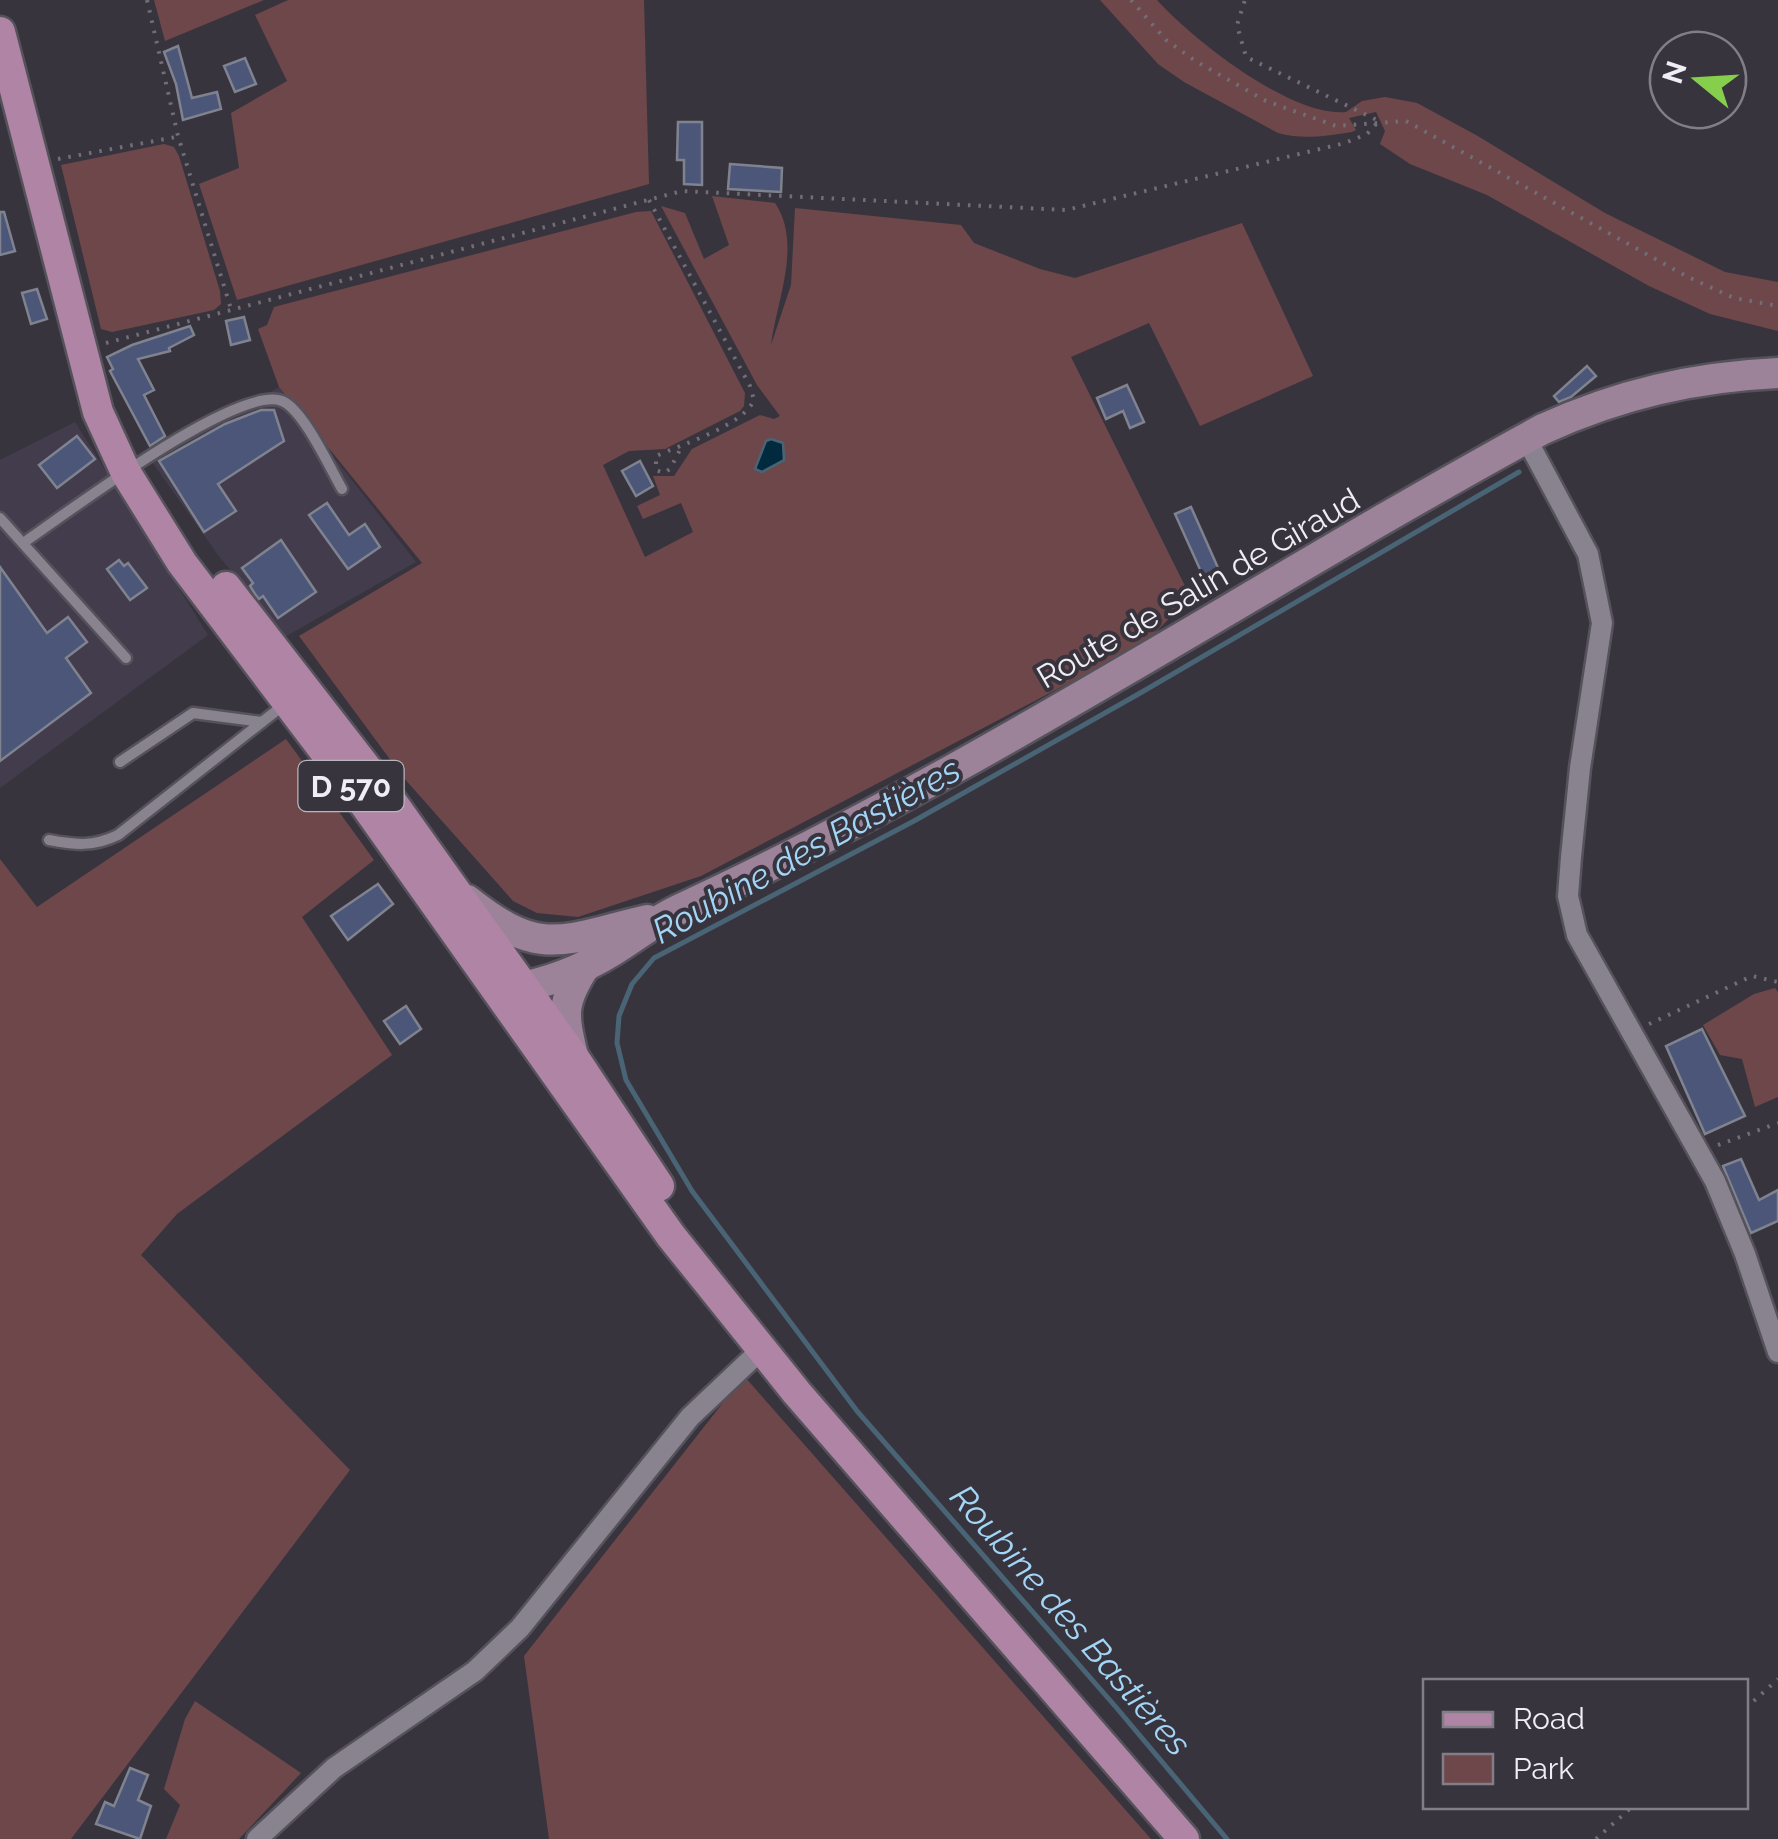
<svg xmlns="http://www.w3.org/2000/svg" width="1778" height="1839" font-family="Raleway,sans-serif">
	<rect width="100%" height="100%" fill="#38343e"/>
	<!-- built -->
	<g fill="#433c4c">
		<polygon points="279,387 416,562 285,637 218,555 152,462"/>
		<polygon points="75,422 208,635 0,788 0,460"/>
	</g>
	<!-- green -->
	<g fill="#6e474b">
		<polygon points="154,0 264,0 165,41"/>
		<polygon points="288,0 644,0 649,184 237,300 199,184 239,168 231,113 287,81 255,15"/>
		<path d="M1100,0H1157C1192,39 1292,118 1346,112L1362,101L1385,97L1417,103L1476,135L1605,213L1725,272L1778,282V331L1710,314L1649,286L1487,195L1410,164L1380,144L1385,131L1376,112L1349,118L1356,130L1352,132C1327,136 1303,140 1278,133L1184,82L1158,64Z"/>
		<polygon points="164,144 174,147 179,156 220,291 221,304 214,310 112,332 101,329 61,165"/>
		<path d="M712,196L775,203C803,244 776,302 771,345L791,285L795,208L961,225L974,243L1040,269L1075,278L1242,223L1313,376L1200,426L1149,323L1071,357L1190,596L1147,642L701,876L578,917L537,913L513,901L403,777L299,636L422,563L279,387L258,329L267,325L274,307L636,212L651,211L745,393L744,406L740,411L665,449L629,451L603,465L645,557L693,532L681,503L643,519L637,506L660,495L653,476H674L692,449L760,415L774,419L780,416L757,385L661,206L685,213L704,259L729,245Z"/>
		<polygon points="286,739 374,860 302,917 392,1055 177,1214 141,1255 350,1470 71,1839 0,1839 0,859 37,907"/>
		<polygon points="1775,988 1778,992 1778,1097 1755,1107 1742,1059 1720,1055 1703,1025 1754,994"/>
		<polygon points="744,1376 1151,1839 549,1839 524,1656"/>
		<polygon points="195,1701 301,1773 239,1839 166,1839 180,1805 164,1789 185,1719"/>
	</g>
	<!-- water -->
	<polygon fill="#022a3e" stroke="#496475" stroke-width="2.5" points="771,439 783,443 784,460 762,472 755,469 766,441"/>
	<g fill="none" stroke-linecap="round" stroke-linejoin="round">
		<!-- stream -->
		<polyline stroke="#496475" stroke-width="5" points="1227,1839 1115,1706 857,1411 692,1191 626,1080 617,1043 619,1016 632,984 654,958 914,821 1142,692 1519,472"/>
	</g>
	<!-- building -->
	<g fill="#4c5678" stroke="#7f838f" stroke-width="2.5">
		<polygon points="178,46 192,98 217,92 221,109 183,120 176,84 164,52"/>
		<polygon points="245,58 256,84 235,92 224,66"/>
		<polygon points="678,122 702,122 702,185 684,184 684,160 677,160"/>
		<polygon points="730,164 782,168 781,192 728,189"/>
		<polygon points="0,212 4,212 15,251 0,255"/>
		<polygon points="37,289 47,319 31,324 22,293"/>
		<polygon points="244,317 250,340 231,345 226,321"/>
		<polygon points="190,326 194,335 169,348 170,351 138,359 154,390 144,395 165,436 150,446 110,371 113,369 107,357 132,345"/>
		<polygon points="1587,366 1596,376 1571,397 1559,402 1554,396"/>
		<polygon points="1127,385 1144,422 1130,428 1123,411 1106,419 1097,398"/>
		<polygon points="261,410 274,410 284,441 218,484 236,511 204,532 159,461 225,424"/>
		<polygon points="77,436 95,459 57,488 39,465"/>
		<polygon points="640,461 653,486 636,496 622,471"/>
		<polygon points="327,503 349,535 365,524 380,547 348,569 309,515"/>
		<polygon points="1191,507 1219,570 1203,576 1175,514"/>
		<polygon points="281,540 316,592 278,618 263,596 259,599 255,594 250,586 253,583 242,568"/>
		<polygon points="119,560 124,566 128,563 147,588 130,600 107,569"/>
		<polygon points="0,567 47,633 68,617 87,642 66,658 91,693 0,761"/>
		<polygon points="378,884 393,904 348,940 331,916"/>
		<polygon points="406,1006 421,1029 400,1044 384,1021"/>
		<polygon points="1702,1029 1745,1116 1705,1134 1666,1046"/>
		<polygon points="1741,1159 1759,1200 1778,1190 1778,1221 1751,1233 1723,1166"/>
		<polygon points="130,1768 148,1775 138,1800 151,1806 140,1839 96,1824 105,1802 114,1806"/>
	</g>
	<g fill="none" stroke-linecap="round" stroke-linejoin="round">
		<defs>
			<g id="lane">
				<polyline points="0,518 126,658"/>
				<path d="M23,543C66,514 237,384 282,401C303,409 330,468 342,489"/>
				<polyline points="120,762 193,713 262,722 285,704"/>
				<path d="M49,840C75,845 93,847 118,835L262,722"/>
			</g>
			<g id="street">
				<polyline points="1526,438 1588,554 1602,623 1580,768 1571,857 1568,896 1577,935 1715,1181 1745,1254 1778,1352"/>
				<polyline points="257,1839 334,1768 475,1671 520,1628 690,1417 762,1349"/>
			</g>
			<g id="secondary">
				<path d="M467,900C541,959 561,940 647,920"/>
				<path d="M501,991C542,985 579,972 614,950C635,937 655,921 678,910C978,772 1253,587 1543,429C1620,394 1694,377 1778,373"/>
				<path d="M573,1056C563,1014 561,1003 585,966"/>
			</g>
			<g id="primary">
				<polyline points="0,32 98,412 126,473 182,563 363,802 671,1236 797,1393 1184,1839"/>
				<polyline points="226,587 382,788 573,1056 659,1186"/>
			</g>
		</defs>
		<!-- lane casing -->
		<use href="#lane" stroke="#55525b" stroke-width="15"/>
		<!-- street casing -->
		<use href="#street" stroke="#55525b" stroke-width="25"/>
		<!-- secondary casing -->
		<use href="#secondary" stroke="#55525b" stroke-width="35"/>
		<!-- primary casing -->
		<use href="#primary" stroke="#55525b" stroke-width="35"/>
		<!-- path -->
		<g stroke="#726e77" stroke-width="4" stroke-dasharray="2.5 8" stroke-linecap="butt">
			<polyline points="147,0 178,136 231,309"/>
			<polyline points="1131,0 1166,40 1197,62 1266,101 1336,126 1406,121 1688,277 1734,298 1778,306"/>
			<polyline points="58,159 176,137"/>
			<path d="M649,200L750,386L754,400C743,426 682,444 656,456V470L664,473L670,469L683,444"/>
			<polyline points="106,343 682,191 1066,210 1345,143 1367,134 1379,121 1246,57 1237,25 1245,0"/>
			<polyline points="1649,1024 1752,976 1778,982"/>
			<polyline points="1718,1145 1778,1123"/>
			<polyline points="1746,1708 1778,1679"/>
			<polyline points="1596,1839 1633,1806"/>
		</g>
		<!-- lane -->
		<use href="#lane" stroke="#88838f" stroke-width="10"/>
		<!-- street -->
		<use href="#street" stroke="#88838f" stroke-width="20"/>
		<!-- secondary -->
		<use href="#secondary" stroke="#9c839a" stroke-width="30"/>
		<!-- primary -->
		<use href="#primary" stroke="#af84a5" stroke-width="30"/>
	</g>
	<g text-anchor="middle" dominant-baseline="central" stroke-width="8" stroke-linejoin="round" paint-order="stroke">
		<!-- shield labels -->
		<rect fill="#38343e" stroke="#b9b6bd" stroke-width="2.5" x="298.5" y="761" width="105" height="50" rx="8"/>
		<g font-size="30" font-weight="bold" fill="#f0edf4">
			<text x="351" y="786">D 570</text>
		</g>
		<!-- street labels -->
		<g font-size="32" fill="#f0edf4" stroke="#38343e">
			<text transform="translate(1198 588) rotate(-30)">Route de Salin de Giraud</text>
		</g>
		<!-- water labels -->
		<g font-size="35" font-style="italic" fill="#a3d5f6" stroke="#38343e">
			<text transform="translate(806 850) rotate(-29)">Roubine des Bastières</text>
			<text transform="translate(1071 1620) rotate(49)">Roubine des Bastières</text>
		</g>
	</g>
	<!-- legend -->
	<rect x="1423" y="1679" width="325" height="130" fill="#38343e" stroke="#827e87" stroke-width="2.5"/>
	<rect x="1443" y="1712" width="50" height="15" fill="#af84a5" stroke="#827e87" stroke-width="2.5"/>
	<text x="1513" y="1729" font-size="30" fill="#f0edf4">Road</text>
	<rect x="1443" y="1754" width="50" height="30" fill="#6e474b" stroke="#827e87" stroke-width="2.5"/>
	<text x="1513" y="1779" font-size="30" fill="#f0edf4">Park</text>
	<!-- north arrow -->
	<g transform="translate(1698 80) rotate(288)"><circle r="48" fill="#38343e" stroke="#827e87" stroke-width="2.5"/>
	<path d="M0-8L18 38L0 25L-18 38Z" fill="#85cf4d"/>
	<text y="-15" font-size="28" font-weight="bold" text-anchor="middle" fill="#f0edf4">N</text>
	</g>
</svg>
